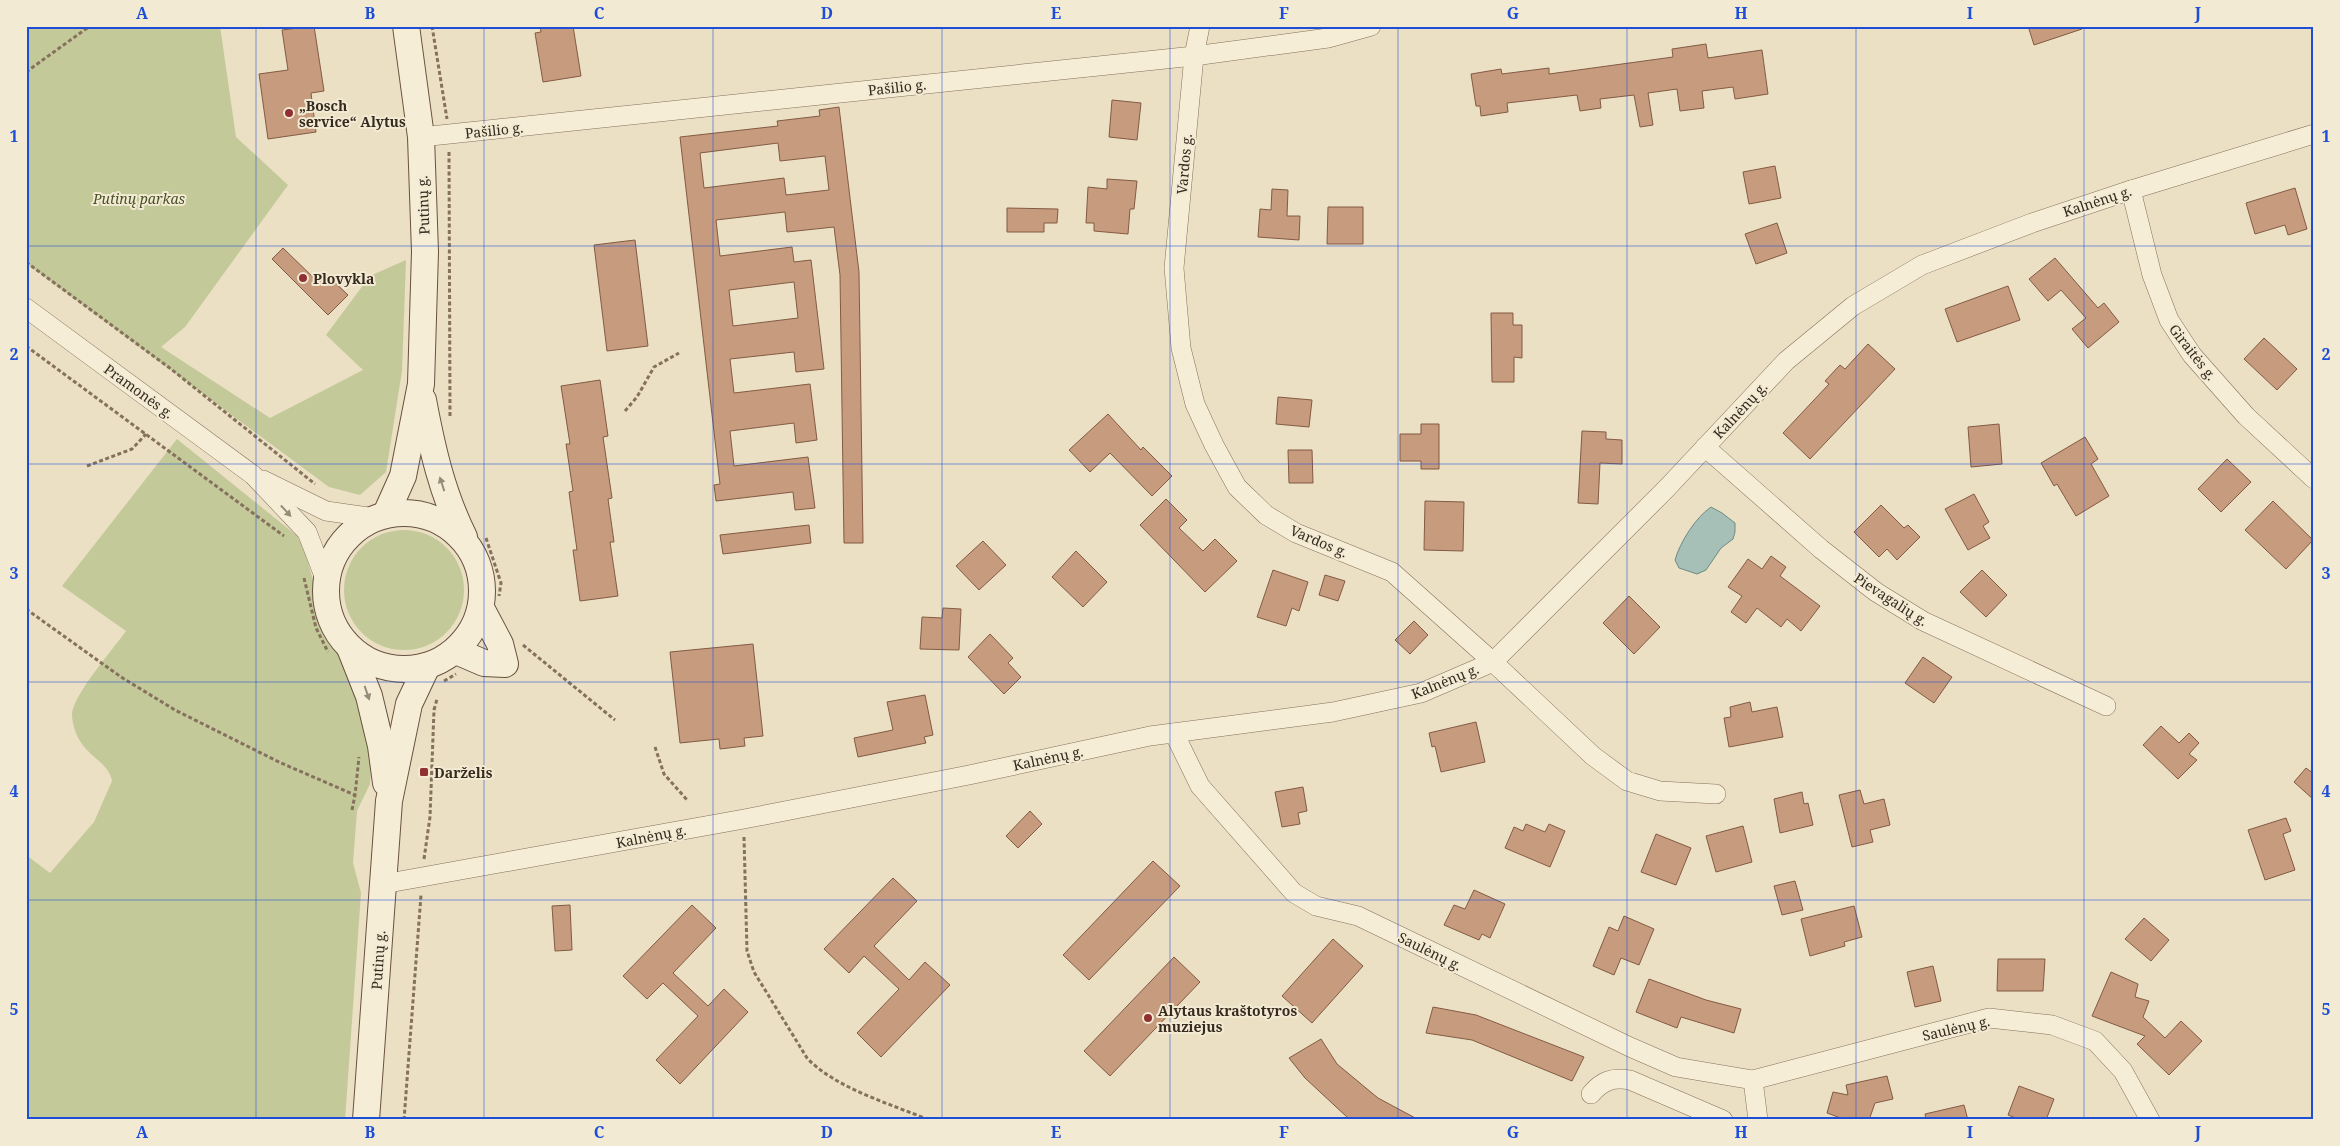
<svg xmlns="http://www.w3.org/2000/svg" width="2340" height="1146" font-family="'Noto Serif',serif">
	<rect width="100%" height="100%" fill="#ebdfc4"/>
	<!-- green -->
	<g fill="#c4c999">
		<polygon points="26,26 220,26 236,137 288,185 185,327 161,347 270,418 363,370 326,335 370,276 406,260 402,371 386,472 360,495 329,487 26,263"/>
		<path d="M177,439L296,535L304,548L324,619L367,723L372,753L370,784L357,811L353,863L361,893L345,1120H26V855L50,873L94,822L112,781C110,767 95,759 86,749C78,740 72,727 72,714C73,695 114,648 126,631L62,586Z"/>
		<circle cx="404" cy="590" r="60"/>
	</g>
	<!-- water -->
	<path fill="#a6bfb7" stroke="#6d8c84" d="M1711,507L1722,513L1735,523V532L1733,539L1721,548L1706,570L1697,574L1679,568L1675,560C1680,542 1696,517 1711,507Z"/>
	<!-- building -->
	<g fill="#c79b7d" stroke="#825b43" fill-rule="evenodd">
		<polygon points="314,26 324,91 311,93 316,132 268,139 259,74 288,70 282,30"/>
		<polygon points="540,26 573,26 581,76 543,82 535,33 541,32"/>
		<polygon points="2028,26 2082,26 2082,29 2034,45"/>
		<polygon points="1706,44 1708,58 1762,50 1768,94 1735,99 1733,87 1702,91 1704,108 1680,111 1677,89 1648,93 1653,125 1640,127 1634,95 1600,99 1601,108 1580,111 1577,95 1507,103 1508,112 1481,116 1480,106 1476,106 1471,74 1501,69 1502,74 1549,68 1549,74 1673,57 1672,49"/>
		<polygon points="1112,100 1141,103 1137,140 1109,137"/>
		<path d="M839,107L859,272L863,543H844L840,275L834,227L787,232L785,212L716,220L720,256L792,247L794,262L811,260L824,369L796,372L794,352L730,359L734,393L810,384L817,440L796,443L794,423L730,431L734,466L808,457L815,508L795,510L793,492L716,501L714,485L720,484L680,137L778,126L777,121L820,116L819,110ZM778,143L780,161L825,156L829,190L786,195L784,178L704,188L700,153ZM794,282L798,318L733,326L729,290Z"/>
		<polygon points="1775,166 1781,198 1749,204 1743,172"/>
		<polygon points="1107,179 1137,181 1134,209 1130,209 1128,234 1094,231 1094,223 1086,223 1088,187 1107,189"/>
		<polygon points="2295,188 2307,229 2288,235 2285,225 2255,234 2246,203"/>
		<polygon points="1272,189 1288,190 1287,216 1300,216 1299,240 1258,237 1260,209 1271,210"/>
		<polygon points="1328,207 1363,207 1363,244 1327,244"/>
		<polygon points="1007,208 1058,209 1057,223 1044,223 1044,232 1007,232"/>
		<polygon points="1777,223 1787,253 1756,264 1745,234"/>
		<polygon points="635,240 648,346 607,351 594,245"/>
		<polygon points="283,248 318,282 326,274 348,295 328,315 272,259"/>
		<polygon points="2055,258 2098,308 2104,303 2119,322 2088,348 2072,329 2086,318 2061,290 2048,301 2029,279"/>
		<polygon points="2008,286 2020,320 1957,342 1945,309"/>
		<polygon points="1491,313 1513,313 1513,325 1522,325 1522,358 1514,357 1514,382 1492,382"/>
		<polygon points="2264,338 2297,369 2277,390 2244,359"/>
		<polygon points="1868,344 1895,369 1810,459 1783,433 1829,384 1825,381 1840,365 1845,369"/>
		<polygon points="600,380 608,436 603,437 612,498 608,499 614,542 610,542 618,596 580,601 573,550 577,550 569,492 573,491 566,444 570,444 561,386"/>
		<polygon points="1278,397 1312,400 1309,427 1276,424"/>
		<polygon points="1108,414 1141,450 1143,447 1172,476 1152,496 1110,453 1090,472 1069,450"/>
		<polygon points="1421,424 1439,424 1439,469 1421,469 1421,461 1400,461 1400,434 1421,434"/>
		<polygon points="1999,424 2002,464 1971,467 1968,427"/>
		<polygon points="1582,431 1606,432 1606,439 1622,440 1622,464 1600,463 1598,504 1578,503"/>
		<polygon points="2085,437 2098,459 2091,464 2109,496 2076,516 2057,484 2054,486 2041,463"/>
		<polygon points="1288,450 1312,450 1313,483 1289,483"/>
		<polygon points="2227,459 2251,482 2221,512 2198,489"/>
		<polygon points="1974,494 1989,522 1983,526 1990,538 1968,550 1945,509"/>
		<polygon points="1166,499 1187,520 1179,528 1203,551 1215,539 1237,561 1205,592 1140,525"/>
		<polygon points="1425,501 1464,502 1463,551 1424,550"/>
		<polygon points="2273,501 2313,540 2286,569 2245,530"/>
		<polygon points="1881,505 1904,528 1908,525 1920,537 1897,560 1887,549 1879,557 1854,532"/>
		<polygon points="809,525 811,543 723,554 720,535"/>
		<polygon points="983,541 1006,565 979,590 956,566"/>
		<polygon points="1076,551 1107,582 1083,607 1052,577"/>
		<polygon points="1771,556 1786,567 1780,576 1820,606 1801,631 1787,619 1781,627 1757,608 1746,623 1731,612 1742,596 1728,587 1748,559 1762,569"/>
		<polygon points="1273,570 1308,582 1299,611 1292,608 1286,626 1257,617"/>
		<polygon points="1982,570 2007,595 1986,617 1960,592"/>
		<polygon points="1325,575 1345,581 1338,601 1319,595"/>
		<polygon points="1629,596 1660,627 1634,654 1603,623"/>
		<polygon points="943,608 961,609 959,650 920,649 922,617 942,618"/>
		<polygon points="1414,621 1428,635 1410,654 1395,640"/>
		<polygon points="990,634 1013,658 1008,663 1021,677 1004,694 968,657"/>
		<polygon points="753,644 763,736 744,738 745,746 720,749 719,739 680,743 670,652"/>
		<polygon points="1923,657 1952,677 1934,703 1905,683"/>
		<polygon points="925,695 933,735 924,737 926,743 858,757 854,738 893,730 887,702"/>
		<polygon points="1750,702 1752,712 1777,707 1783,737 1729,747 1724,718 1731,717 1730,707"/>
		<polygon points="1476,722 1485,762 1441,772 1435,746 1432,747 1429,733"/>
		<polygon points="2161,726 2179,743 2189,733 2199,743 2189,754 2197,760 2178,779 2143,745"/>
		<polygon points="2306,768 2314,774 2314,800 2294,782"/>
		<polygon points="1303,787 1307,811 1298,813 1300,824 1282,827 1275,792"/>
		<polygon points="1860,790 1864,804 1884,799 1890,825 1870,830 1873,842 1852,847 1839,795"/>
		<polygon points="1802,792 1804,804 1808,803 1813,825 1780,833 1774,799"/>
		<polygon points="1030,811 1042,824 1018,848 1006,836"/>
		<polygon points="2286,818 2291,831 2283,834 2295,870 2265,880 2248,830"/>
		<polygon points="1526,824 1545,832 1549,824 1565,831 1550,867 1505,848 1514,827 1523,831"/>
		<polygon points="1743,826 1752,862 1716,872 1706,836"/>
		<polygon points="1656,834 1691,848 1676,885 1641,872"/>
		<polygon points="1153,861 1180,886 1089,980 1063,955"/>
		<polygon points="893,878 917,901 874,946 909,980 925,962 950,985 881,1057 857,1033 899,989 864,956 849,973 824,949"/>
		<polygon points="1795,881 1803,910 1782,915 1774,886"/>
		<polygon points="1474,890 1505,904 1490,938 1482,934 1479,940 1444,925 1454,905 1465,909"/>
		<polygon points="570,905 572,950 555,951 552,906"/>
		<polygon points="692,905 716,928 673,973 708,1006 724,989 748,1012 680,1084 656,1060 698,1016 663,983 647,999 623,976"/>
		<polygon points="1854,906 1862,937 1844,942 1845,946 1810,956 1801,919"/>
		<polygon points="1624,916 1654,929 1639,965 1621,958 1614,975 1593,966 1609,927 1618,931"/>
		<polygon points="2144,918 2169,940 2151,961 2125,939"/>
		<polygon points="1333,939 1363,966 1312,1023 1282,996"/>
		<polygon points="1174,957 1200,982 1110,1076 1084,1051"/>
		<polygon points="1998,959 2045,959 2043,991 1997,991"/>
		<polygon points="1933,966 1941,1001 1915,1007 1907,972"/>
		<polygon points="2111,972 2138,984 2135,997 2149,1001 2143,1017 2165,1038 2181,1021 2202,1041 2169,1075 2137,1044 2145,1036 2092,1016"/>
		<polygon points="1649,979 1706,1000 1741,1009 1734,1033 1681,1017 1677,1028 1636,1012"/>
		<polygon points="1433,1007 1476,1015 1584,1057 1572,1081 1472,1040 1426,1033"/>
		<polygon points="1321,1039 1337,1064 1378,1098 1419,1120 1351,1120 1348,1118 1305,1078 1289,1058"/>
		<polygon points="1887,1076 1893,1099 1875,1103 1869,1120 1846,1120 1827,1113 1833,1092 1848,1095 1846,1085"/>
		<polygon points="2019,1086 2054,1099 2046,1120 2021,1120 2008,1115"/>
		<polygon points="1964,1105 1968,1120 1926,1120 1925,1114"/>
	</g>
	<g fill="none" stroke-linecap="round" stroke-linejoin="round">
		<defs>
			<g id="minor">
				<polyline points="1200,26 1194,56 1174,268 1181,348 1195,404 1214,445 1237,487 1266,515 1296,533 1392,572 1493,662 1593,756 1627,781 1660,791 1716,794"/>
				<polyline points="421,137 1194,56 1328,38 1371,26"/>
				<polyline points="2131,190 2152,275 2169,320 2192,355 2246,416 2314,479"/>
				<polyline points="26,308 253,475 307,532 326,581"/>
				<polyline points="1705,447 1821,549 1876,592 1923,621 2106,706"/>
				<polyline points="263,480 326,511 375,518"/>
				<polyline points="1174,733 1200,786 1294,893 1316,906 1358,916 1630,1047 1676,1067 1753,1080"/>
				<polyline points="383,884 744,819 969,775 1150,736 1333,712 1421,693 1493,662 1666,489 1786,361 1853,306 1922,265 2032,223 2131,190 2314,134"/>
				<path d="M1591,1094C1602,1081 1612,1077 1630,1080L1723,1120"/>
				<polyline points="1758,1120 1753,1080 1989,1018 2052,1025 2095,1041 2123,1071 2150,1120"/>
			</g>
			<g id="secondary">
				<path d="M423,400C432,448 442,493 464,537"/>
				<circle cx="404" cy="591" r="78"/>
				<polyline points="386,514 403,476 421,384 425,252 421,137 406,26"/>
				<polyline points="350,648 369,696 381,746 386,783"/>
				<polyline points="456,651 484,663 505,664 500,644 481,608"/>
				<polyline points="366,1120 389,801 409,704 427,666"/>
			</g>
		</defs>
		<!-- minor casing -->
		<use href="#minor" stroke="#85715c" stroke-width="20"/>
		<!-- secondary casing -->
		<use href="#secondary" stroke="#67523f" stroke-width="28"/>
		<!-- path -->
		<g stroke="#85715c" stroke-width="3" stroke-dasharray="4 2.5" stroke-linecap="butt">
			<polyline points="432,26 447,119"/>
			<polyline points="26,72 90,26"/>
			<polyline points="449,152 450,416"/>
			<polyline points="26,262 171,369 315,484"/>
			<polyline points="26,346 284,536"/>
			<polyline points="625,411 637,397 654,367 679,353"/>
			<polyline points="87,466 132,449 146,434"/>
			<polyline points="486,538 501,583 499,596"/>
			<polyline points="304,578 316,628 328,652"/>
			<polyline points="26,609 121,677 175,710 281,763 355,795 359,757"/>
			<polyline points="523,645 615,720"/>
			<polyline points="444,681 456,674"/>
			<polyline points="655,747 664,774 688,801"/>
			<polyline points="352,810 355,795"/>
			<path d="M744,837L747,951L754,972L807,1058C835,1088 891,1104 929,1120"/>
			<polyline points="424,859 430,817 434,710 437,699"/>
			<polyline points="404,1120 421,895"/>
		</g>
		<!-- minor -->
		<use href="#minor" stroke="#f6edd7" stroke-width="19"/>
		<!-- secondary -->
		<use href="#secondary" stroke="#f6edd7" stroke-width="26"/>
	</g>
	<!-- one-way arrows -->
	<defs><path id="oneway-solid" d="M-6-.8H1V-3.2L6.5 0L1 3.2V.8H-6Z" transform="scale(1.25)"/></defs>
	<g fill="#968c7b">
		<use href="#oneway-solid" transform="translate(442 484) rotate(-108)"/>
		<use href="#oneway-solid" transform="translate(286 511) rotate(47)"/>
		<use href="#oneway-solid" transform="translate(367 693) rotate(71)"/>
	</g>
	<!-- grid -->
	<path fill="none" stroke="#1d4ed8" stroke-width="1" stroke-opacity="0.55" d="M256,26V1120M484,26V1120M713,26V1120M942,26V1120M1170,26V1120M1398,26V1120M1627,26V1120M1856,26V1120M2084,26V1120M26,246H2314M26,464H2314M26,682H2314M26,900H2314"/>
	<!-- markers -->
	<g fill="#903032" stroke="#f3ead3" stroke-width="2">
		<circle cx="289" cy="113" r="5"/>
		<circle cx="303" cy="278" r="5"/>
		<rect x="419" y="767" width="10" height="10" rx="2.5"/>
		<circle cx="1148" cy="1018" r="5"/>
	</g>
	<g text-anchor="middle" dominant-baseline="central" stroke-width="4" stroke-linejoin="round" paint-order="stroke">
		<!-- street labels -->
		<g font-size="14" fill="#362a1f" stroke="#f3ead3">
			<text transform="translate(897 87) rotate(-6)">Pašilio g.</text>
			<text transform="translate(494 130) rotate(-6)">Pašilio g.</text>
			<text transform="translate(1184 164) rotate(-85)">Vardos g.</text>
			<text transform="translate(2097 201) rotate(-18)">Kalnėnų g.</text>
			<text transform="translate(423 205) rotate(-92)">Putinų g.</text>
			<text transform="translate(2193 352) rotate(52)">Giraitės g.</text>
			<text transform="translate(139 391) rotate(36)">Pramonės g.</text>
			<text transform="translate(1740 410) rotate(-47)">Kalnėnų g.</text>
			<text transform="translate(1319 541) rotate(23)">Vardos g.</text>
			<text transform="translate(1891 599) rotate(33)">Pievagalių g.</text>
			<text transform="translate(1445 681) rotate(-22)">Kalnėnų g.</text>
			<text transform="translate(1048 758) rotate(-12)">Kalnėnų g.</text>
			<text transform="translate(651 836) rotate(-11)">Kalnėnų g.</text>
			<text transform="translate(1430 951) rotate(26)">Saulėnų g.</text>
			<text transform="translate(378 960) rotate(-86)">Putinų g.</text>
			<text transform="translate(1956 1028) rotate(-13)">Saulėnų g.</text>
		</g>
		<!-- poi labels -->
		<g font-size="14" font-weight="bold" fill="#362a1f" stroke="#f3ead3" text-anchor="start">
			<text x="299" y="105">„Bosch<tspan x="299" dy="16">service“ Alytus</tspan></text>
			<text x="313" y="278">Plovykla</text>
			<text x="434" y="772">Darželis</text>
			<text x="1158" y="1010">Alytaus kraštotyros<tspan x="1158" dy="16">muziejus</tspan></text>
		</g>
		<!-- park labels -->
		<g font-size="14" font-style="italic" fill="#475127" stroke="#f3ead3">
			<text x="139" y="198">Putinų parkas</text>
		</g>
	</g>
	<!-- border -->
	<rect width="2340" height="1146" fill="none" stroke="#f3ead3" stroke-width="55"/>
	<rect x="28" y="28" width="2284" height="1090" fill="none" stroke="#1d4ed8" stroke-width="2"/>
	<g font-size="16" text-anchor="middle" font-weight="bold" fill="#1d4ed8">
		<text x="142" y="19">A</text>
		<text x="370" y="19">B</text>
		<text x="599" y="19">C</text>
		<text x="827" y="19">D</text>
		<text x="1056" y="19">E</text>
		<text x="1284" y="19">F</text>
		<text x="1513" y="19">G</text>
		<text x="1741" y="19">H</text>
		<text x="1970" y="19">I</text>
		<text x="2198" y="19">J</text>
		<text x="14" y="142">1</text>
		<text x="2326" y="142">1</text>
		<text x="14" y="360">2</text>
		<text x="2326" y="360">2</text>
		<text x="14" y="579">3</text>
		<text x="2326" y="579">3</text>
		<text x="14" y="797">4</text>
		<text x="2326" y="797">4</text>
		<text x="14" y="1015">5</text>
		<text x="2326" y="1015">5</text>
		<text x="142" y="1138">A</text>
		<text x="370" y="1138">B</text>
		<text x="599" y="1138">C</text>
		<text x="827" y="1138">D</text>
		<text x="1056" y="1138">E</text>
		<text x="1284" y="1138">F</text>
		<text x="1513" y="1138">G</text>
		<text x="1741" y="1138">H</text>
		<text x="1970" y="1138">I</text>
		<text x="2198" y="1138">J</text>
	</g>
</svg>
